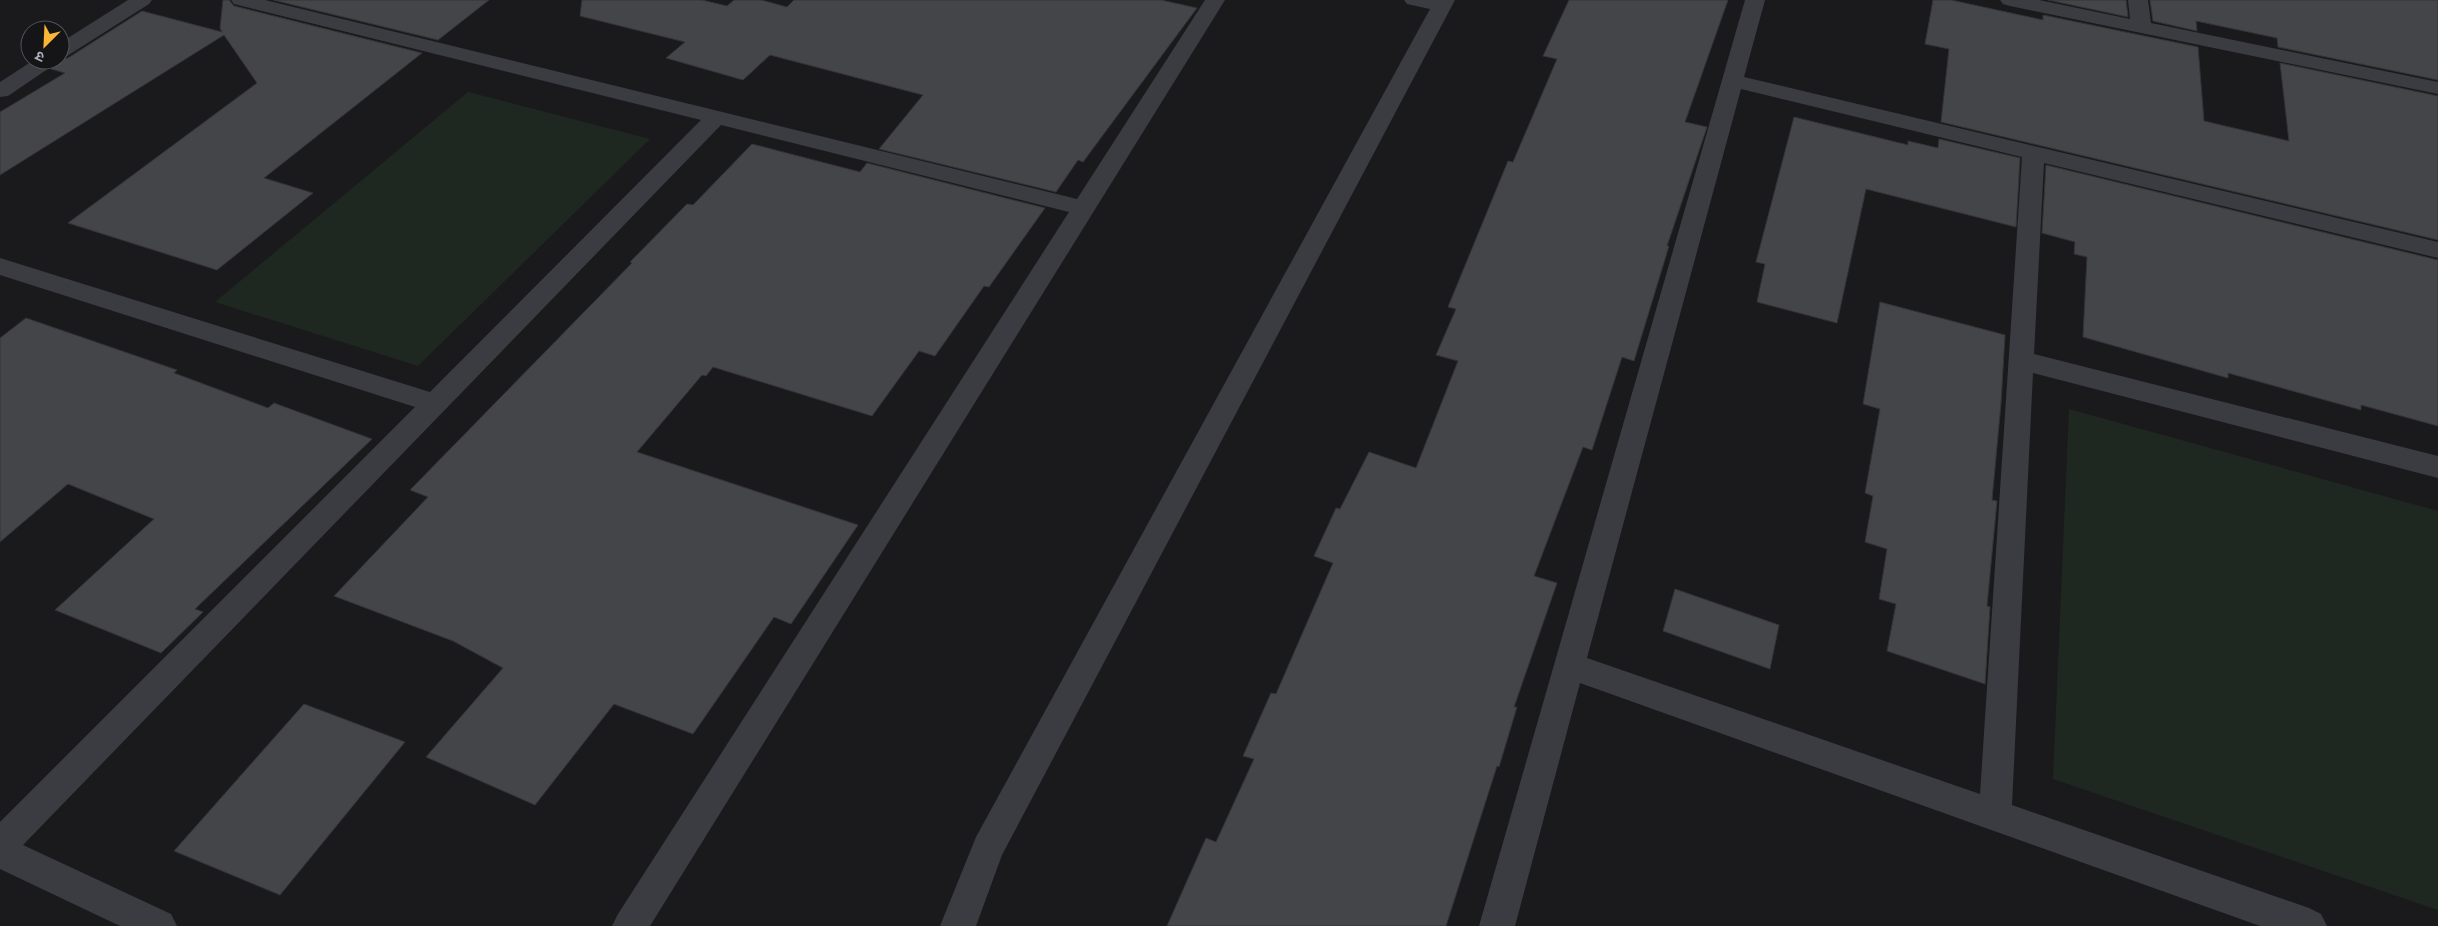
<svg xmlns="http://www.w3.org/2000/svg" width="2438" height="926" font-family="Raleway,'Noto Sans Devanagari',sans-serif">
	<rect width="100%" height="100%" fill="#1a1a1c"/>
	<!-- green -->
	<g fill="#1f2820">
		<polygon points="468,92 650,139 418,366 215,302"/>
		<polygon points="2069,409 2438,511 2438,910 2053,779"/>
	</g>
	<!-- building -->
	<g fill="#444549" stroke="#343438">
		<polygon points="223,0 229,0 234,6 422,53 264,178 313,193 217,270 68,223 257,83 224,35 0,175 0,112 65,73 51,69 60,60 68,58 142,11 222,32 220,28"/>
		<polygon points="273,0 489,0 438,40"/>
		<polygon points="582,0 702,0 727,6 734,0 761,0 787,7 794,0 1161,0 1197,8 1083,162 1078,160 1056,192 879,149 923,95 770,55 743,80 666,58 685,42 580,16"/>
		<polygon points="1569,0 1728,0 1685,122 1707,127 1667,246 1669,246 1634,361 1622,357 1592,450 1583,447 1534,576 1557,583 1514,707 1517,707 1499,767 1497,766 1446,926 1167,926 1206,838 1216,842 1254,759 1243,756 1271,693 1276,694 1333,563 1314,556 1336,508 1340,509 1369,452 1416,468 1458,361 1436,355 1456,309 1448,307 1508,161 1513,162 1557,59 1543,56"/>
		<polygon points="1933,0 1951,0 2043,20 2043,15 2198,47 2204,121 2289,141 2280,63 2438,96 2438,240 1941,122 1949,49 1925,44"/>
		<polygon points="2048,0 2126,0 2128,17"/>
		<polygon points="2150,0 2438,0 2438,80 2278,47 2277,38 2196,21 2197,31 2153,21"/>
		<polygon points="1794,117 1908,145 1908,141 1938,148 1939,139 2020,158 2016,227 1866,189 1837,323 1757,302 1765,264 1756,262"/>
		<polygon points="752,144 860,172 867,163 1045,208 989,287 984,286 935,356 919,351 872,416 713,367 706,376 702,375 637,452 858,525 791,624 774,617 693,734 614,704 535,805 426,757 503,668 453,641 334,596 428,497 410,490 632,263 630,262 687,204 693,205"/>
		<polygon points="2046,165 2438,260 2438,426 2361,405 2361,410 2228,373 2228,378 2083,337 2087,257 2074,254 2075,242 2042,233"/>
		<polygon points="1880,302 2005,335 2001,403 1992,500 1997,501 1987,606 1990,607 1985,684 1887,651 1896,604 1879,599 1887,549 1865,542 1873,496 1865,493 1880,409 1863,404"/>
		<polygon points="26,318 177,370 174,373 268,408 274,403 372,439 195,609 203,612 161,653 55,610 154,519 68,484 0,542 0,338"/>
		<polygon points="1675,589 1779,625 1770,669 1663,631"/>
		<polygon points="304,704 405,742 280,895 174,851"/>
	</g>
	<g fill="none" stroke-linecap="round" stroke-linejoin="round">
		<!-- minor -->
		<g fill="#3b3c41" fill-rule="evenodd">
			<polygon points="128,0 152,0 149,4 67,56 60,58 60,43"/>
			<polygon points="231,0 265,0 1077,199 1205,0 1225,0 650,926 612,926 618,914 1069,212 721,125 23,845 171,914 177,926 120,926 0,869 0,822 415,407 0,275 0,258 430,392 701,120 234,4"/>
			<polygon points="1404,0 1455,0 1002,855 976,926 940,926 976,837 1430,9 1407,4"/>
			<path d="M1745,0H1765L1744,77L2438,242V258L2044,163L2034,354L2438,456V478L2033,373L2012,805L2309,908L2321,914L2327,926H2260L1580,683L1515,926H1479ZM1741,89L2022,157L1980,794L1587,658Z"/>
			<polygon points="2000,0 2039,0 2130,19 2128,0 2148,0 2151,23 2438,82 2438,94 2010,6 2003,4"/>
			<polygon points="34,60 58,60 55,64 8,96 0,97 0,82"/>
		</g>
	</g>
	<!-- north arrow -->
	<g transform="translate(45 45) rotate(204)"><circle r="24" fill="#151517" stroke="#515359"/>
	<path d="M0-4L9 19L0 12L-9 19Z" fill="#fab634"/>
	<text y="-8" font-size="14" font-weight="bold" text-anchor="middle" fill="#acb1bc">उ</text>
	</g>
</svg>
